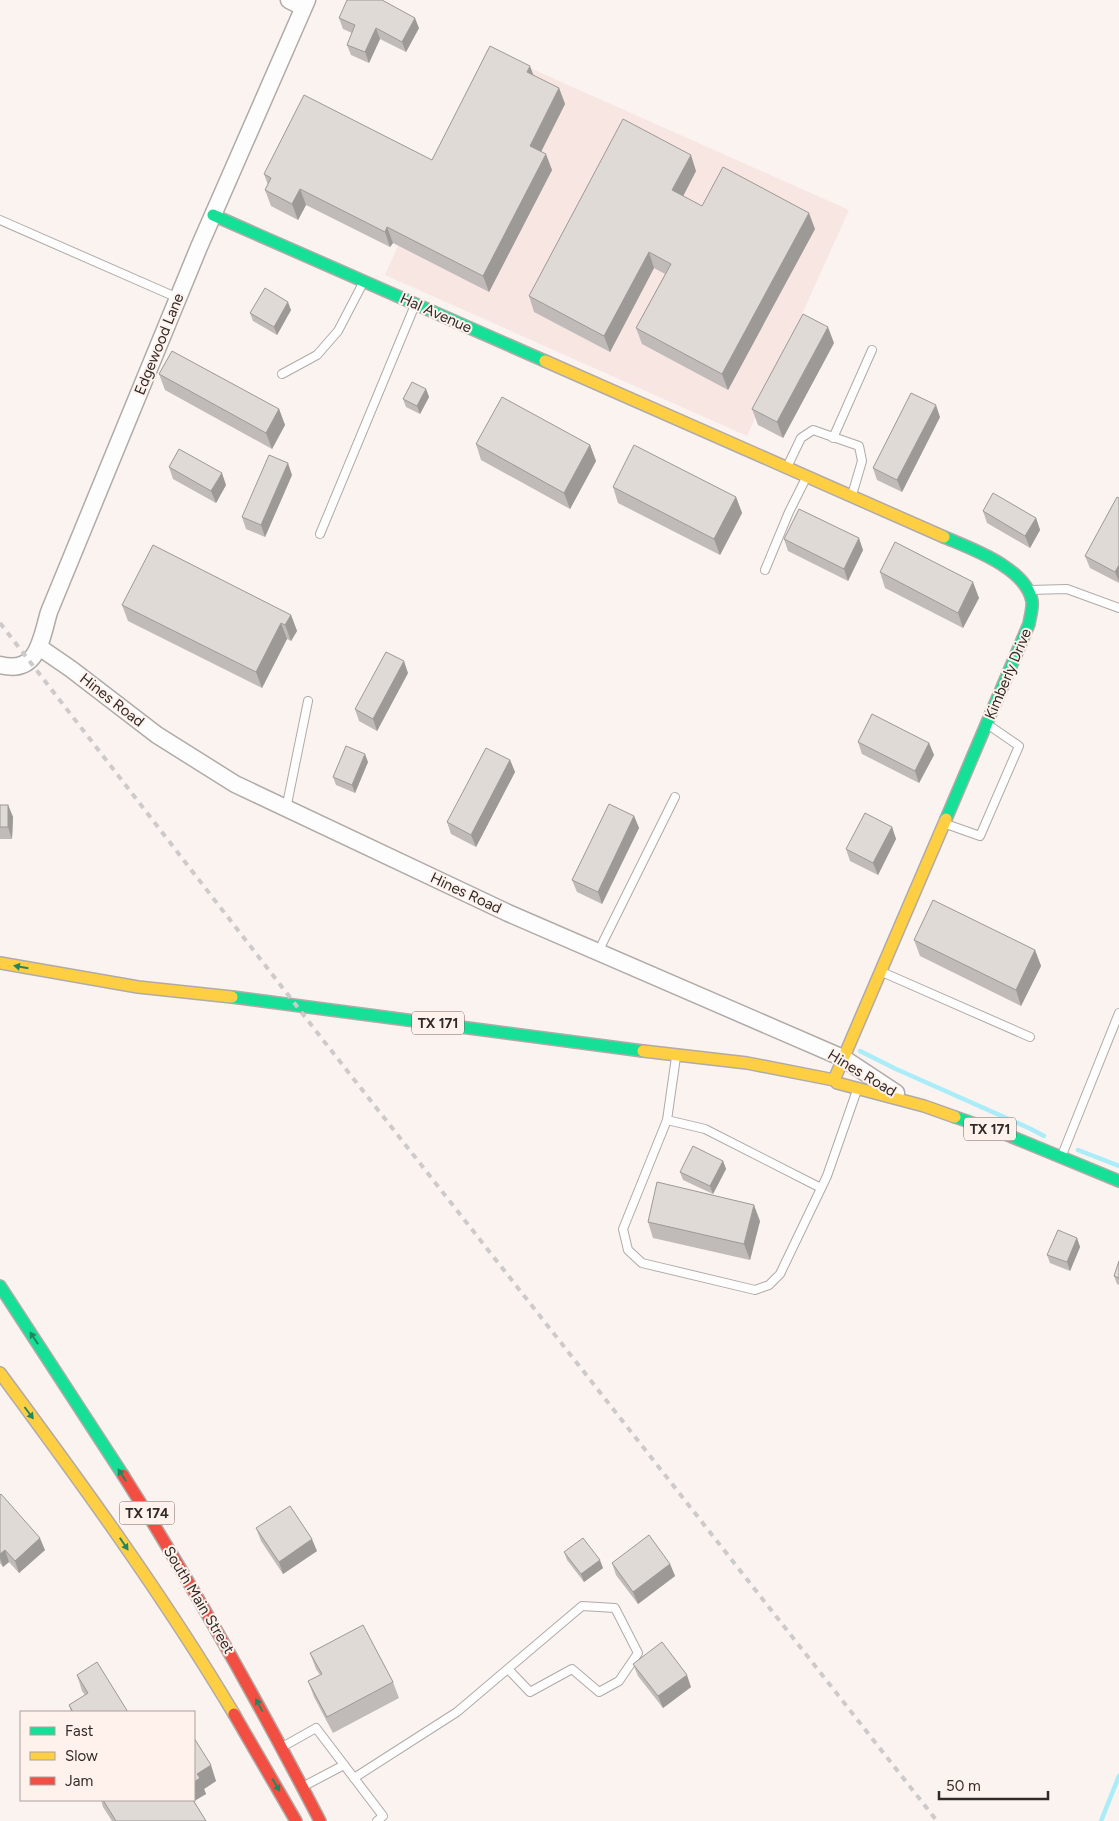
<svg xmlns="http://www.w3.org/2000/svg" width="1119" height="1821" font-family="Figtree,sans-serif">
	<rect width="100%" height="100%" fill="#faf3f0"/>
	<!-- industrial -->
	<polygon fill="#f8e6e3" points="487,49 849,210 747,436 385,275"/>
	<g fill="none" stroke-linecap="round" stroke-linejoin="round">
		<!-- stream -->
		<g stroke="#abecf9" stroke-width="4.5">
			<polyline points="860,1051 896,1069 1031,1129 1044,1136"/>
			<polyline points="1078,1150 1119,1166"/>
			<polyline points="1101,1821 1119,1776"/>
		</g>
		<defs>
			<g id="lane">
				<polyline points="0,220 178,298"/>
				<polyline points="282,374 317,355 338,331 363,283"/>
				<polyline points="833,438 872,350"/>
				<polyline points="788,465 801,438 813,430 859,446 862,461 852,495"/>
				<polyline points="320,534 415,305"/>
				<polyline points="765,570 789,512 806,478"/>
				<polyline points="1030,590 1067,589 1119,608"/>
				<polyline points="286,809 308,701"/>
				<polyline points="946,824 980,836 1019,746 987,724"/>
				<polyline points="598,952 675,797"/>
				<polyline points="882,972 1030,1037"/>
				<polyline points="676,1057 667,1120 705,1129 821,1188"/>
				<polyline points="667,1120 623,1229 628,1250 642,1263 755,1290 769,1285 780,1274 827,1176 856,1093"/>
				<polyline points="1062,1155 1119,1013"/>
				<polyline points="284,1746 316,1728 383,1816 377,1821"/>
				<polyline points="354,1778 457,1712 582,1606 615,1608 638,1653 619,1681 599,1692 572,1669 530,1692 508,1669"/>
				<polyline points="306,1785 344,1765"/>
			</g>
			<g id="street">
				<polyline points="289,0 303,7"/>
				<polyline points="39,647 71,669 157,735 235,784 508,913 843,1058 896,1093"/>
				<path d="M0,665C38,675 41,639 49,612L199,247L307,0"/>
			</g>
			<g id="fast">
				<polyline points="213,215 545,361"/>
				<path d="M944,537C972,549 1026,568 1032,601C1033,608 1030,617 1029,624L946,819"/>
				<polyline points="232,997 643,1051"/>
				<polyline points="955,1117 1010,1136 1119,1181"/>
				<polyline points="0,1286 123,1475"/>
			</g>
			<g id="slow">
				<polyline points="545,361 944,537"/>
				<polyline points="0,963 138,987 232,997"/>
				<polyline points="643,1051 747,1063 834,1080 837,1083 924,1106 955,1117"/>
				<polyline points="834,1080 946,819"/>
				<path d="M0,1373C82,1484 163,1595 234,1714"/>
			</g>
			<g id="jam">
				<path d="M123,1475C194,1587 259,1703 320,1821"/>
				<polyline points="234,1714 296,1821"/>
			</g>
		</defs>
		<!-- lane casing -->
		<use href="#lane" stroke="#b0aaa8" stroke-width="10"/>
		<!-- street casing -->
		<use href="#street" stroke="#b0aaa8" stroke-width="19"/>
		<!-- fast casing -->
		<use href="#fast" stroke="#b0aaa8" stroke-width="14"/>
		<!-- slow casing -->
		<use href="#slow" stroke="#b0aaa8" stroke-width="14"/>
		<!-- jam casing -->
		<use href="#jam" stroke="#b0aaa8" stroke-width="14"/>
		<!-- lane -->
		<use href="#lane" stroke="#fefdfd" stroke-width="8"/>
		<!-- street -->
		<use href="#street" stroke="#fefdfd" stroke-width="16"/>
		<!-- fast -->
		<use href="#fast" stroke="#16e098" stroke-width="11"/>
		<!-- slow -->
		<use href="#slow" stroke="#ffcf43" stroke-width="11"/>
		<!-- jam -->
		<use href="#jam" stroke="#f24e42" stroke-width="11"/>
		<!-- rail -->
		<polyline stroke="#cccaca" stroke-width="4" stroke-dasharray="6 6" stroke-linecap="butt" points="0,623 323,1040 937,1821"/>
	</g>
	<!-- wall -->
	<g fill="#c0bbb8">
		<polygon points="339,18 419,28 406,52 380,39 369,63 351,55 347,45 352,33 343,29"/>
		<polygon points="534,76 559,88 565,104 541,151 552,170 489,292 393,243 390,247 306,205 298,220 271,206 265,190 268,185 264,174 432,160"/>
		<polygon points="696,171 683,196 702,206 815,229 728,390 642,344 636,328 665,274 654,268 610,352 534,312 529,296"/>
		<polygon points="291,310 277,335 253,321 250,313"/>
		<polygon points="834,343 783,438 758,425 752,409"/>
		<polygon points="159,374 279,409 285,425 272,449 165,390"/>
		<polygon points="426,389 429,397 420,414 406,407 403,399"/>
		<polygon points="940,417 902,492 877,480 873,468"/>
		<polygon points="476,444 590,445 596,461 570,509 481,460"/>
		<polygon points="169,467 226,485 216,503 173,479"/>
		<polygon points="292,475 265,537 246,529 242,517"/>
		<polygon points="613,487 736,497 742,513 720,555 618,503"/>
		<polygon points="1119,498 1119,583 1090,568 1085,556"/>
		<polygon points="983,511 1036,518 1040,530 1030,548 987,523"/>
		<polygon points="784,539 863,550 848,581 788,551"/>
		<polygon points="880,572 979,598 963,628 885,588"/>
		<polygon points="122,605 291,615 297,631 291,641 287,639 262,688 128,621"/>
		<polygon points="408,673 377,731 359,721 355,709"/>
		<polygon points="858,742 929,743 934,755 919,783 862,754"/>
		<polygon points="510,760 515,772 476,847 451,834 447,822"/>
		<polygon points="368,762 355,793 336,785 333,777"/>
		<polygon points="0,805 8,805 13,817 12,839 0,839"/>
		<polygon points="634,816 639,828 602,904 577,892 572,880"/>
		<polygon points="892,827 896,839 878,875 850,861 846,849"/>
		<polygon points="914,940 1035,950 1041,966 1021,1006 920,956"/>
		<polygon points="723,1161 726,1169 713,1194 683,1180 680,1172"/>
		<polygon points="760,1221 750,1260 653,1238 648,1222"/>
		<polygon points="1077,1238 1080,1247 1070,1271 1050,1263 1047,1255"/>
		<polygon points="1119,1261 1119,1285 1117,1284 1114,1276"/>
		<polygon points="0,1495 45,1550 19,1573 9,1562 3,1567 0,1563"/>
		<polygon points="256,1528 317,1551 283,1574 261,1541"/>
		<polygon points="564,1552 603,1568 584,1582 567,1560"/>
		<polygon points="612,1563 670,1564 675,1576 638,1604 616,1575"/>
		<polygon points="310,1653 393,1682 399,1698 333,1733 314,1697 308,1681 320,1675 316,1669"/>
		<polygon points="633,1664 691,1687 663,1708 638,1676"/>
		<polygon points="77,1675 128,1712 71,1712 69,1705 85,1695 82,1691"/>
		<polygon points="194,1738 216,1781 204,1789 206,1794 194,1801 206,1821 112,1821 103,1807 101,1800 194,1800"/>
	</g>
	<!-- shaded-wall -->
	<g fill="#9c9996">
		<polygon points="415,18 419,28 406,52 402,42"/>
		<polygon points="376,28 380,39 369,63 365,52"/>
		<polygon points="530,66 536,82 527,72"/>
		<polygon points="559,88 565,104 536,162 530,146"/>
		<polygon points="546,154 552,170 489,292 483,276"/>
		<polygon points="691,155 696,171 678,206 672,190"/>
		<polygon points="300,189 306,205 298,220 292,204"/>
		<polygon points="809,213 815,229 728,390 722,374"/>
		<polygon points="387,227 393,243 390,247 385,232"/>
		<polygon points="649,252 654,268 610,352 604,336"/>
		<polygon points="288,302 291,310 277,335 274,327"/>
		<polygon points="828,327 834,343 783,438 777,422"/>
		<polygon points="426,389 429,397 420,414 417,406"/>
		<polygon points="936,405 940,417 902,492 897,480"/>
		<polygon points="279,409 285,425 272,449 266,433"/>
		<polygon points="590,445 596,461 570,509 564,493"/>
		<polygon points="288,463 292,475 265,537 261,525"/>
		<polygon points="222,473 226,485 216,503 211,491"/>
		<polygon points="736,497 742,513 720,555 714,539"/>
		<polygon points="1036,518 1040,530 1030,548 1025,536"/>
		<polygon points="859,538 863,550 848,581 844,569"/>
		<polygon points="1119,565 1119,581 1115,572"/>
		<polygon points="973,582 979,598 963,628 958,613"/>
		<polygon points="291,615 297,631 291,641 285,625"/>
		<polygon points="281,623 287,639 262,688 256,672"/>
		<polygon points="404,661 408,673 377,731 373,719"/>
		<polygon points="929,743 934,755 919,783 915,771"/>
		<polygon points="365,754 368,762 355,793 352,785"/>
		<polygon points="510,760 515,772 476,847 471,835"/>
		<polygon points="8,805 13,817 12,839 8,827"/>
		<polygon points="634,816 639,828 602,904 598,892"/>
		<polygon points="892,827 896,839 878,875 873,863"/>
		<polygon points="1035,950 1041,966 1021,1006 1016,990"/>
		<polygon points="723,1161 726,1169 713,1194 710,1186"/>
		<polygon points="754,1205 760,1221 750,1260 744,1244"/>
		<polygon points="1077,1238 1080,1247 1070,1271 1067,1262"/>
		<polygon points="40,1538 45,1550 19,1573 15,1561"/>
		<polygon points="312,1539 317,1551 283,1574 279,1562"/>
		<polygon points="5,1550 9,1562 3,1567 0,1558 0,1554"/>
		<polygon points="600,1560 603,1568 584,1582 581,1574"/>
		<polygon points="670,1564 675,1576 638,1604 633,1592"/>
		<polygon points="687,1675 691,1687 663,1708 658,1696"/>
		<polygon points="211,1765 216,1781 204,1789 206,1794 191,1803 190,1800 194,1800 194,1782 197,1774"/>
	</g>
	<!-- building -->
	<g fill="#dfdad6" stroke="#9c9996">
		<polygon points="347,0 382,0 415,18 402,42 376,28 365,52 347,45 355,25 339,18"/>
		<polygon points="490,46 530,66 527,72 559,88 530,146 546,154 483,276 387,227 385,232 300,189 292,204 265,190 271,178 264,174 304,95 432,160"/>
		<polygon points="623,119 691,155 672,190 702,206 723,167 809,213 722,374 636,328 671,264 649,252 604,336 529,296"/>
		<polygon points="265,288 288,302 274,327 250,313"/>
		<polygon points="803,314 828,327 777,422 752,409"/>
		<polygon points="172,351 279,409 266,433 159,374"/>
		<polygon points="412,382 426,389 417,406 403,399"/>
		<polygon points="911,393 936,405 897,480 873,468"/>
		<polygon points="502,397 590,445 564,493 476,444"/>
		<polygon points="634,445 736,497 714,539 613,487"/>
		<polygon points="179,449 222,473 211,491 169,467"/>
		<polygon points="269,455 288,463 261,525 242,517"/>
		<polygon points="993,493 1036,518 1025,536 983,511"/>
		<polygon points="1117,497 1119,498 1119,565 1115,572 1085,556"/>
		<polygon points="799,509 859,538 844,569 784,539"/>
		<polygon points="895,542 973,582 958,613 880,572"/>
		<polygon points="153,545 291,615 285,625 281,623 256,672 122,605"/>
		<polygon points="386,652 404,661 373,719 355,709"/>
		<polygon points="872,714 929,743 915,771 858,742"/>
		<polygon points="346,746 365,754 352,785 333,777"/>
		<polygon points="486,748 510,760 471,835 447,822"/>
		<polygon points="609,804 634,816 598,892 572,880"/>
		<rect x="0" y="805" width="8" height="22"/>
		<polygon points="865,813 892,827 873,863 846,849"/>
		<polygon points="933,900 1035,950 1016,990 914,940"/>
		<polygon points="693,1146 723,1161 710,1186 680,1172"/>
		<polygon points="657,1182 754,1205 744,1244 648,1222"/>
		<polygon points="1058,1230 1077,1238 1067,1262 1047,1255"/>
		<polygon points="1119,1261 1119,1278 1114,1276"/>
		<polygon points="1,1494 40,1538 15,1561 5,1550 0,1554 0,1495"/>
		<polygon points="290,1506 312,1539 279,1562 256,1528"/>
		<polygon points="649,1535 670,1564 633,1592 612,1563"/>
		<polygon points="583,1538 600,1560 581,1574 564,1552"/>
		<polygon points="363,1625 393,1682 327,1717 308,1681 322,1674 310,1653"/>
		<polygon points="662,1642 687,1675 658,1696 633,1664"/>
		<polygon points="97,1662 128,1712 73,1712 69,1705 88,1693 77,1675"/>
		<polygon points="194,1738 211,1765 197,1774 200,1778 194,1782"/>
		<polygon points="103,1800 193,1800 206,1821 116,1821"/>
	</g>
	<!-- one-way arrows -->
	<defs><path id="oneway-solid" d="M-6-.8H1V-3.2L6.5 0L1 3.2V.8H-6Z" transform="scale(1.25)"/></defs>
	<g fill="#238660">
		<use href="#oneway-solid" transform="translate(21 967) rotate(-170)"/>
		<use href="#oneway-solid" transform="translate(34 1338) rotate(-123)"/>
		<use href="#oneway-solid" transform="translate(29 1413) rotate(53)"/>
		<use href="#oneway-solid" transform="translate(122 1475) rotate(-123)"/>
		<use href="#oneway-solid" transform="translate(124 1544) rotate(56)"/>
		<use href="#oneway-solid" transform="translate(259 1705) rotate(-118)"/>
		<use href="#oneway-solid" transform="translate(276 1785) rotate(60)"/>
	</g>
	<g text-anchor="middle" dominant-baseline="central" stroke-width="4" stroke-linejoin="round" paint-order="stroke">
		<!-- shield labels -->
		<g fill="#fff1eb" stroke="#6e6662" stroke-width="1">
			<rect x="412" y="1011.5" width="52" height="23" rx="4"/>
			<rect x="964" y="1117.5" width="52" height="23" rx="4"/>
			<rect x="119.5" y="1501.5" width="55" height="23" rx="4"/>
		</g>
		<g font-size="14" font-weight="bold" fill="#302b28">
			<text x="438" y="1023">TX 171</text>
			<text x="990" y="1129">TX 171</text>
			<text x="147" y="1513">TX 174</text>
		</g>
		<!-- street labels -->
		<g font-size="15" fill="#302b28" stroke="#fff1eb">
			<text transform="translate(436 313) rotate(24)">Hal Avenue</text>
			<text transform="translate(159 344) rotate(-68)">Edgewood Lane</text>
			<text transform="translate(1008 674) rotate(-67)">Kimberly Drive</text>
			<text transform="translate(112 700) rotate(38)">Hines Road</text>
			<text transform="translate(466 893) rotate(25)">Hines Road</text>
			<text transform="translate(862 1073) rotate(31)">Hines Road</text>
			<text transform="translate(199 1600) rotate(59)">South Main Street</text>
		</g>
	</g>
	<!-- legend -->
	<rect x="20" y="1711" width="175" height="90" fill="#fff1eb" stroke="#aca29d"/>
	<rect x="30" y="1727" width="25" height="8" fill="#16e098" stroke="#aca29d"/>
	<text x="65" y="1736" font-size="15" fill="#302b28">Fast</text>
	<rect x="30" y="1752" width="25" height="8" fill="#ffcf43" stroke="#aca29d"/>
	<text x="65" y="1761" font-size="15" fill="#302b28">Slow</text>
	<rect x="30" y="1777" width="25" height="8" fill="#f24e42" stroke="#aca29d"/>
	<text x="65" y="1786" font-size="15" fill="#302b28">Jam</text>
	<!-- scale -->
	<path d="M939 1791v8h109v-8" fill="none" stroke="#302b28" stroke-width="2.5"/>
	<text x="946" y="1791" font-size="15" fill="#302b28" stroke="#fff1eb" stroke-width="4" paint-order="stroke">50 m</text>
</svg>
